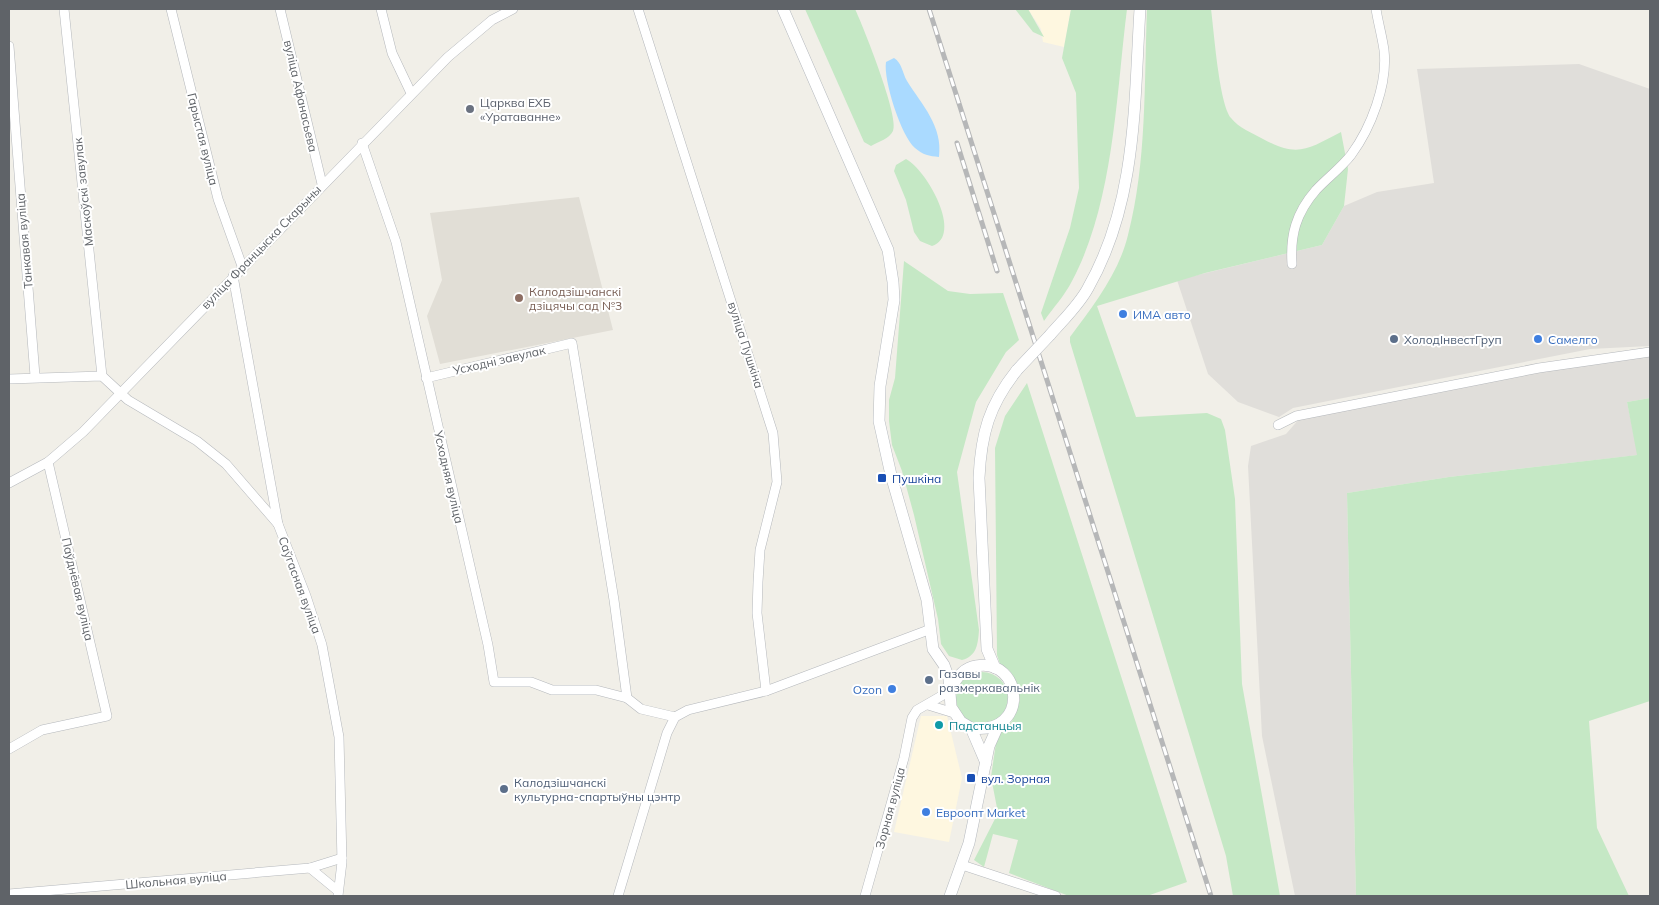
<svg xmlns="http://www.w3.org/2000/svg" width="1659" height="905" font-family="Mulish,sans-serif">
	<rect width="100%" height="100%" fill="#f1efe8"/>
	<!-- commercial -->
	<g fill="#fef7e0">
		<polygon points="1028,9 1071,9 1064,47 1043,42 1041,29"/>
		<polygon points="921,716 947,716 962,778 949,842 894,832"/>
	</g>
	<!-- industrial -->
	<g fill="#e0deda">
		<polygon points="1579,64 1650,89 1650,346 1590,349 1293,408 1279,417 1238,402 1208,374 1177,280 1322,245 1344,206 1377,192 1434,183 1417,69"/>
		<polygon points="1650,355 1650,398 1627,402 1638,455 1449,477 1347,493 1356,896 1295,896 1262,736 1248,466 1251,446 1286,434 1300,418 1564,366"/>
	</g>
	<!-- education -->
	<polygon fill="#e1ded6" points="579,197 613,330 440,364 427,316 442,280 430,213"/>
	<!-- green -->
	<g fill="#c5e8c5">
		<path d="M805,9H855C863,26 900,118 893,131C889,139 878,142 871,146L864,142Z"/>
		<polygon points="1015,9 1028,9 1044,37 1033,32"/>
		<path d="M1071,9H1127C1116,96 1114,202 1072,281C1065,295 1053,308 1044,321L1041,313L1070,228L1079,188L1076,93L1062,58Z"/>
		<path d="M1147,9H1211C1214,31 1219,103 1231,118C1239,128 1252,133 1263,139C1298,158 1308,149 1341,132L1348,169L1344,206L1322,245L1205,273L1097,306L1136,417L1207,413L1221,419L1225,430L1235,499L1242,684L1280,896H1233L1226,856L1070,342V337C1093,306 1119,273 1128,235C1147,162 1144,84 1147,9Z"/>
		<path d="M906,159C927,170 964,236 932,246L920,241L914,232L906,200L894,171L896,165Z"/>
		<path d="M904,261L948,291L970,294L1003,293L1019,340L1006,352L976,402L957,472L979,630C978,644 977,656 962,660L949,656L941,644L938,619L914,515L902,471L892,445L889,421V400L895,378Z"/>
		<polygon points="1027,383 1187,882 1147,896 1069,896 1009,873 1018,840 993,834 984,867 974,860 998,813 991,777 997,736 1012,721 1020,700 1015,679 1009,670 1000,664 997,655 995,448 1005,416"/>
		<polygon points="1650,398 1650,701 1589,721 1597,828 1629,896 1356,896 1347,493 1449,477 1637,455 1627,402"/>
		<circle cx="982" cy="698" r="26"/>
	</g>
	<!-- water -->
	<path fill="#aadaff" d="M894,58C902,63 902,72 907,81C922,105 943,126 939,157C929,156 923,155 915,148C901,136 883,79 886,62Z"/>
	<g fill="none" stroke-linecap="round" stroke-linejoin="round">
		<defs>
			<g id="street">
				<polyline points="64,9 102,376"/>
				<polyline points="171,9 218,199 242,266"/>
				<polyline points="280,9 322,184"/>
				<polyline points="381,9 392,53 411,93"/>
				<polyline points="638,9 773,433 777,482 760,550 758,582 757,613 766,691"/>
				<polyline points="9,46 35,376"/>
				<polyline points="362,143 396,242 488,645 494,682 531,682 552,690 596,690 627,698 641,709 675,717 688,710 766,691 931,629"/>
				<path d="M1292,264C1290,235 1296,213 1316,190C1327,178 1341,168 1351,155C1371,128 1388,84 1384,50C1382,36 1378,22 1376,9"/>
				<polyline points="233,276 278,524 306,596 322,645 339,737 342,862 338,896"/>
				<polyline points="426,378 572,343 614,600 627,698"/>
				<polyline points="9,379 102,376 128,400 197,441 226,464 278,524"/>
				<polyline points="1278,425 1296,416 1539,368 1650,352"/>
				<polyline points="9,483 48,462 83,432 448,57 492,20 513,9"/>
				<polyline points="928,705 954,713"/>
				<polyline points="9,749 42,730 107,716 48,462"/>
				<polyline points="962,865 1056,896"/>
				<polyline points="310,868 338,891"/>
				<polyline points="9,894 310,868 342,858"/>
				<polyline points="618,896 667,733 675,717"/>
				<polyline points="865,896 904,758 912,718 917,710 950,691"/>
			</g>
			<g id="secondary">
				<polyline points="783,9 888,250 893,282 894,300 880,386 879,421 891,475 927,600 933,649 944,665 949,679 951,707 961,722 971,728 986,763"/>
				<path d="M1050,335C1063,320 1079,305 1088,288C1137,202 1134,105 1140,9"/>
				<path d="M995,668L987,649L979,478C981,434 989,405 1017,370"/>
				<path d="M951,689C956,678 963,668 976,666C1023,657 1031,736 971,728"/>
				<polyline points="950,896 969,843 989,746 998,726"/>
			</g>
		</defs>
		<!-- street casing -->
		<use href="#street" stroke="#b5b8bc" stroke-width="10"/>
		<!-- secondary casing -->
		<use href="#secondary" stroke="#b6babf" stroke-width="12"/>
		<!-- street -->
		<use href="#street" stroke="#fff" stroke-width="9"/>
		<!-- secondary -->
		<use href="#secondary" stroke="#fff" stroke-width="11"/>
		<defs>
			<g id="rail">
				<polyline points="929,9 1211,896"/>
				<polyline points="957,143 997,271"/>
			</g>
		</defs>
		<!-- rail casing -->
		<use href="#rail" stroke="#b6b7b8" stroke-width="5"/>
		<!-- rail -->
		<use href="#rail" stroke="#fff" stroke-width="3" stroke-dasharray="9" stroke-linecap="butt"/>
		<defs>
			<polyline id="secondary-bridge" points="1017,370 1050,335"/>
		</defs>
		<!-- secondary-bridge casing -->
		<use href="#secondary-bridge" stroke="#b6babf" stroke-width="12" stroke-linecap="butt"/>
		<!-- secondary-bridge -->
		<use href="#secondary-bridge" stroke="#fff" stroke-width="11"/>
	</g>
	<!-- markers -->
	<circle fill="#6b7280" stroke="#fff" stroke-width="2" cx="470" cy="109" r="5"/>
	<circle fill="#8d6e63" stroke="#fff" stroke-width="2" cx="519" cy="298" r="5"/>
	<g fill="#3f7fe0" stroke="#fff" stroke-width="2">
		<circle cx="1123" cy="314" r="5"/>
		<circle cx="1538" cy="339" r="5"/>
		<circle cx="892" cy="689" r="5"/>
		<circle cx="926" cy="812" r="5"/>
	</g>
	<g fill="#5c6f8a" stroke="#fff" stroke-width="2">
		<circle cx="1394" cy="339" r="5"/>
		<circle cx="929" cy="680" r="5"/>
		<circle cx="504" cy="789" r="5"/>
	</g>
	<g fill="#1a4fb4" stroke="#fff" stroke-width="2">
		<rect x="877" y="473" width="10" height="10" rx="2.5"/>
		<rect x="966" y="773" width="10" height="10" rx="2.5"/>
	</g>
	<circle fill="#0f9aa8" stroke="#fff" stroke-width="2" cx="939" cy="725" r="5"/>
	<g text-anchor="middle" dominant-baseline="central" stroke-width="4" stroke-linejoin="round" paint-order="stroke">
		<!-- street labels -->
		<g font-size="12" fill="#5f6368" stroke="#fff">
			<text transform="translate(301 96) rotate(77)">вуліца Афанасьева</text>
			<text transform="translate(203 139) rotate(76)">Гарыстая вуліца</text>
			<text transform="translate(83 192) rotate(-96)">Маскоўскі завулак</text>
			<text transform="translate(24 241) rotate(-95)">Танкавая вуліца</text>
			<text transform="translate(261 247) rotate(-46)">вуліца Францыска Скарыны</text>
			<text transform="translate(746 345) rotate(72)">вуліца Пушкіна</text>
			<text transform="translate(499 360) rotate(-13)">Усходні завулак</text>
			<text transform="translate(449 477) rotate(77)">Усходняя вуліца</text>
			<text transform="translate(300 585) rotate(70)">Саўгасная вуліца</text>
			<text transform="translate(78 589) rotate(77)">Паўднёвая вуліца</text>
			<text transform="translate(890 808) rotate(-75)">Зорная вуліца</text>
			<text transform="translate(176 880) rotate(-5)">Школьная вуліца</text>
		</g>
		<!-- worship labels -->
		<g font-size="12" fill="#5b616d" stroke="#fff" text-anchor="start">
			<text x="480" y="102">Царква ЕХБ<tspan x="480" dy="14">«Уратаванне»</tspan></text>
		</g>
		<!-- education labels -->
		<g font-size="12" fill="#785e54" stroke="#fff" text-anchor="start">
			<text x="529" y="291">Калодзішчанскі<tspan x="529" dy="14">дзіцячы сад №3</tspan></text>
		</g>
		<!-- shop labels -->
		<g font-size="12" fill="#366cbe" stroke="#fff" text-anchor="start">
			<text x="1133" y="314">ИМА авто</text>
			<text x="1548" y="339">Cамелго</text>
			<text x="882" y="689" text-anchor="end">Ozon</text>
			<text x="936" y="812">Евроопт Market</text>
		</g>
		<!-- service labels -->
		<g font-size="12" fill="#4e5e75" stroke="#fff" text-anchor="start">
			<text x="1404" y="339">ХолодІнвестГруп</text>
			<text x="939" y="673">Газавы<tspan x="939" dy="14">размеркавальнік</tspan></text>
			<text x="514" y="782">Калодзішчанскі<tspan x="514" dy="14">культурна-спартыўны цэнтр</tspan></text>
		</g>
		<!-- transit labels -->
		<g font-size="12" fill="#164399" stroke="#fff" text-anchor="start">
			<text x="892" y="478">Пушкіна</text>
			<text x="981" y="778">вул. Зорная</text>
		</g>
		<!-- culture labels -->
		<g font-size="12" fill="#0d838f" stroke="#fff" text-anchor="start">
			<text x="949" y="725">Падстанцыя</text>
		</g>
	</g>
	<!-- border -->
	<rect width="1659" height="905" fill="none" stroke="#5f6368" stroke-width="20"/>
</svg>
